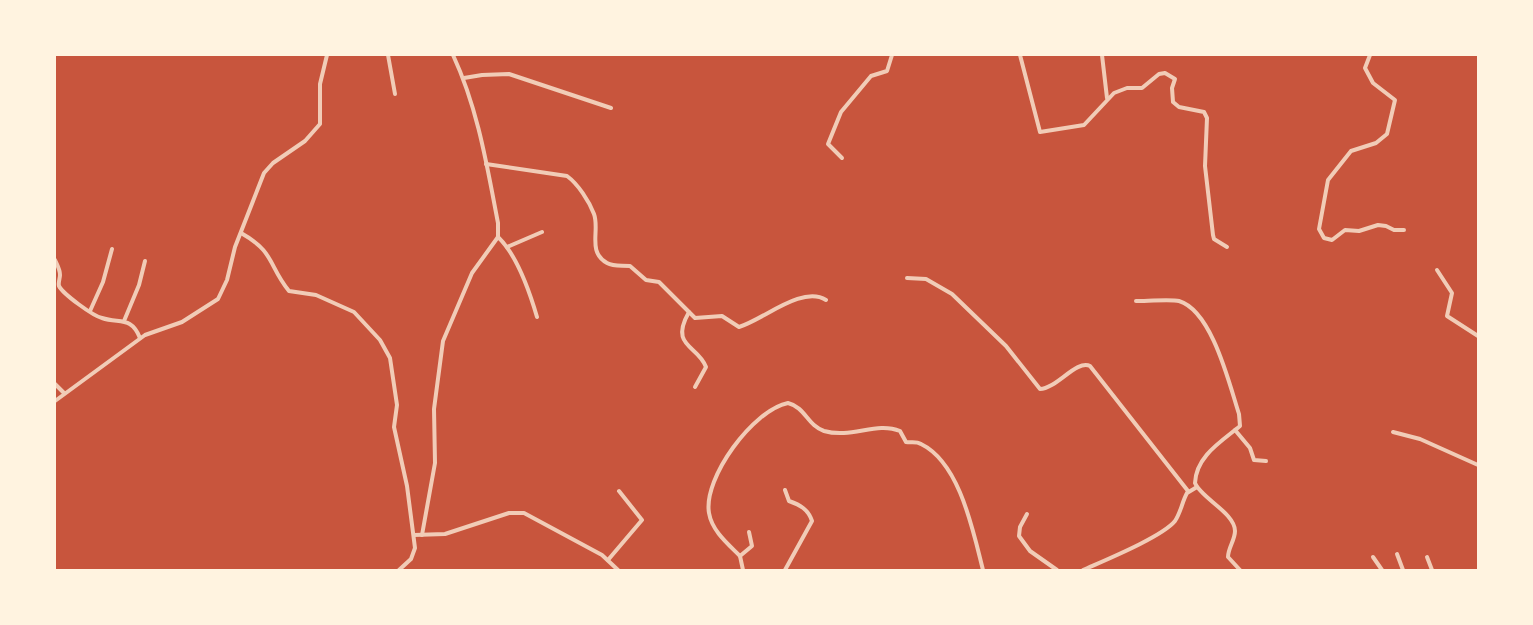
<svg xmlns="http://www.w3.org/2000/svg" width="1533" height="625" font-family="Cabin,sans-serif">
	<rect width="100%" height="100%" fill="#c8553d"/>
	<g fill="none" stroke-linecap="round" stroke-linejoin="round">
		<!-- minor -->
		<g stroke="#f1ccb7" stroke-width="4">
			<polyline points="388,55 395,94"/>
			<polyline points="1020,55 1040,132 1084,125 1114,93 1127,88 1142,88 1159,74 1165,73 1175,79 1172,88 1173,102 1179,107 1204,112 1207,118 1205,166 1213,235 1214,239 1227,247"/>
			<polyline points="1102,55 1107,98"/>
			<polyline points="1370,55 1365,68 1373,83 1395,100 1387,134 1376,143 1351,151 1328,180 1319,229 1324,238 1332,240 1345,230 1359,231 1378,225 1386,226 1394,230 1404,230"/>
			<polyline points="464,78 482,75 509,74 611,108"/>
			<polyline points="842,158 828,144 841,112 871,76 887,71 892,55"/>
			<path d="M486,164L567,176C578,184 589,201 594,214C600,230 587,252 607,263C614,267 622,265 630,266L646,280L659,282L695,318L722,316L739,327C763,320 802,285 826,300"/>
			<path d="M241,233C275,252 268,265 289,291L316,295L354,312L380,340L390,358L397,405L394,427L407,486L415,548L411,559L399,570"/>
			<path d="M498,237C517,255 530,293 537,317"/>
			<polyline points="507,247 542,232"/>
			<path d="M55,260C57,265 60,269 60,275C60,278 58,283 59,286C63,294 93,316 102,318C120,324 131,316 140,338"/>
			<polyline points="1437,270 1452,293 1447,316 1478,336"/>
			<path d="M907,278L926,279L952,294L1006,346L1040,389C1056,389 1077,359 1090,366L1188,491"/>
			<path d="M1136,301C1146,301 1172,299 1179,301C1212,311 1229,383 1239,414L1240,426C1222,441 1196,456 1195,483C1201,498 1235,513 1235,531C1235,540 1228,548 1228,557L1240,570"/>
			<polyline points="90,311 103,282 112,249"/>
			<path d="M689,312C669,347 698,345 706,367L695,387"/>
			<polyline points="124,321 139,285 145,261"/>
			<polyline points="55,384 64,393"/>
			<polyline points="55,401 145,335 182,322 218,299 227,280 235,247 264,173 273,163 305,141 320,124 320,84 327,55"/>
			<polyline points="1235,430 1250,448 1254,460 1266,461"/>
			<polyline points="1393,432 1420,439 1478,465"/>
			<path d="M785,490L789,501C800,505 808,509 812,521L785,570"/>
			<polyline points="1027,514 1020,527 1019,536 1030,551 1057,570"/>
			<polyline points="414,535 445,534 509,513 524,513 602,555 618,570"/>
			<path d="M422,535L435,463L434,409L443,341L472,273L498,237V223C487,166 478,109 453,55"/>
			<polyline points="1397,554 1403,570"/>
			<path d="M740,556C728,544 712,531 709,513C703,478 753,410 788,403C805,407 808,426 824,431C852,439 876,421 900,431L906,442C911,443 916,441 921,444C960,463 973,531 983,570"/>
			<polyline points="1373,557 1382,570"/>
			<polyline points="1427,557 1432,570"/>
			<polyline points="608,560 642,520 619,491"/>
			<polyline points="743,570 740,556 752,546 749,532"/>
			<path d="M1083,570C1103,561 1162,537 1175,521C1181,512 1182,502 1187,493L1197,487"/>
		</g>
	</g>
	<!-- border -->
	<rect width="1533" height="625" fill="none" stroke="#fff3e0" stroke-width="112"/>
</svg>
